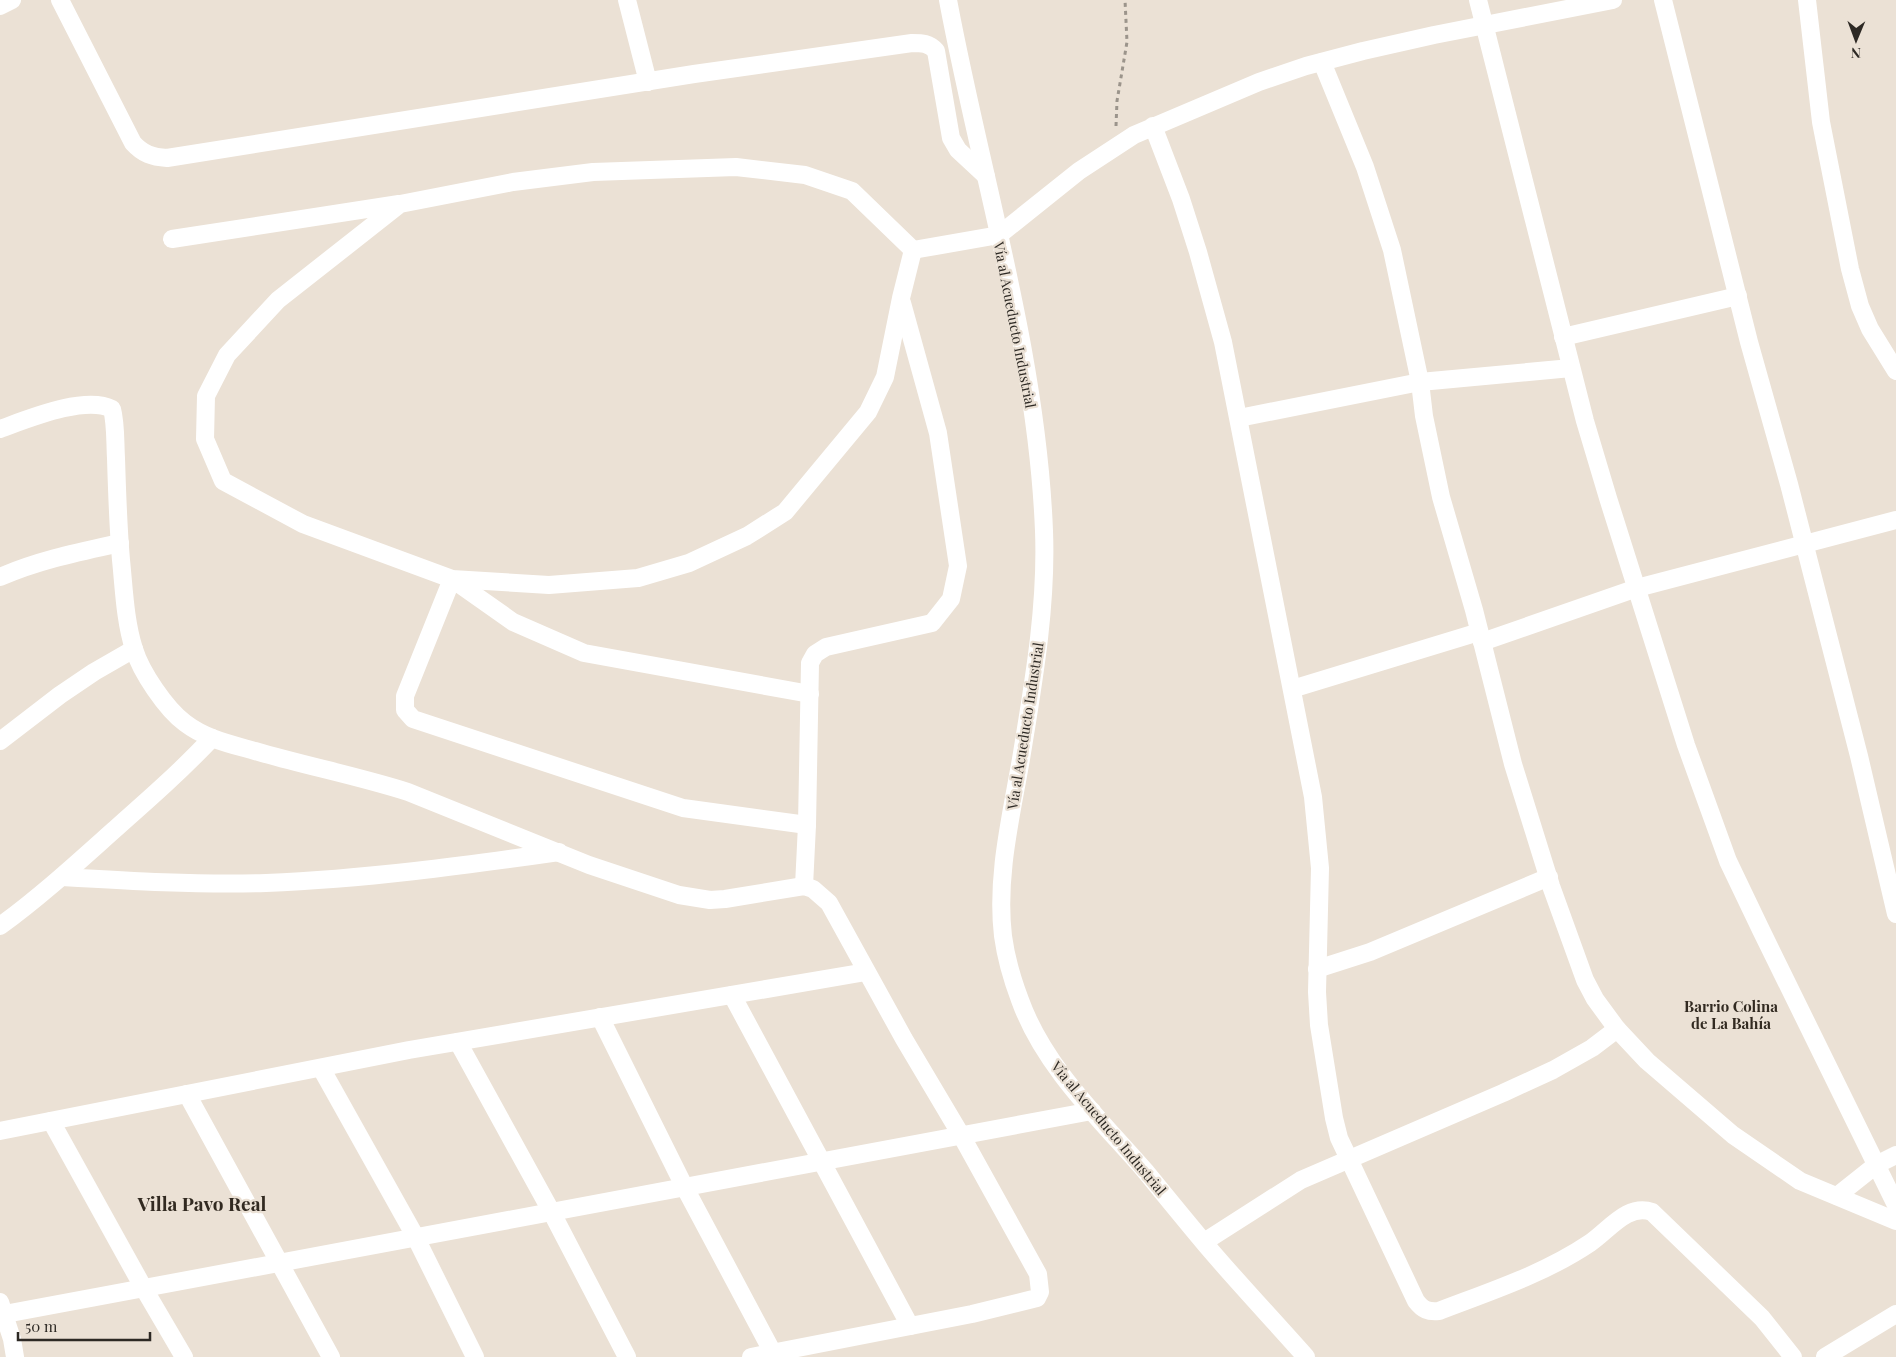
<svg xmlns="http://www.w3.org/2000/svg" width="1896" height="1357" font-family="'Playfair Display',serif">
	<rect width="100%" height="100%" fill="#ebe1d5"/>
	<g fill="none" stroke-linecap="round" stroke-linejoin="round">
		<!-- path -->
		<polyline stroke="#9b948b" stroke-width="3" stroke-dasharray="4 4" stroke-linecap="butt" points="1116,126 1117,101 1127,42 1125,0"/>
		<!-- minor -->
		<g stroke="#fff" stroke-width="18">
			<path d="M60,0L133,143C143,154 152,157 167,158L694,74L912,43C922,43 929,43 936,51L951,138L958,150L986,176"/>
			<polyline points="627,0 648,82"/>
			<path d="M948,0C981,177 1037,351 1044,531C1047,607 1033,685 1021,759C1011,817 996,877 1003,936C1006,958 1012,979 1020,1000C1044,1067 1100,1119 1146,1172C1168,1199 1190,1226 1212,1252C1243,1288 1275,1322 1306,1357"/>
			<polyline points="1478,0 1585,421 1608,498 1686,745 1728,861 1761,930 1896,1205"/>
			<polyline points="1663,0 1749,342 1789,484 1859,756 1896,914"/>
			<polyline points="1807,0 1821,122 1850,269 1860,306 1870,329 1896,371"/>
			<polyline points="0,6 12,0"/>
			<polyline points="1322,62 1365,167 1392,250 1420,382 1424,416 1441,497 1474,610 1513,764 1551,886 1585,980 1595,999 1617,1029 1647,1061 1733,1135 1800,1181 1896,1221"/>
			<path d="M1153,126L1181,199L1198,252L1223,342L1313,797L1320,868L1317,992L1319,1025L1334,1118L1339,1138L1416,1301C1423,1310 1428,1312 1439,1311C1491,1291 1544,1274 1590,1243C1609,1230 1628,1203 1652,1212L1762,1318L1793,1357"/>
			<polygon points="736,167 805,175 852,191 913,250 901,298 885,377 868,412 785,512 747,536 689,563 638,578 549,585 452,579 303,524 223,481 205,439 206,396 227,355 278,300 400,204 513,182 593,172"/>
			<polyline points="172,239 399,204"/>
			<polyline points="913,250 999,235 1079,171 1134,135 1259,82 1306,66 1363,51 1434,35 1613,0"/>
			<polyline points="1563,337 1738,296"/>
			<polyline points="1239,418 1420,382 1571,368"/>
			<path d="M0,429C28,419 85,395 112,409C116,424 115,442 116,458C117,491 118,526 121,560C124,589 125,621 134,649C141,672 166,709 185,723C206,739 230,744 255,751C306,766 358,776 408,792L589,865L679,895L710,900L725,899L804,886L813,889L829,903L904,1039L961,1135L1038,1274L1040,1292L1037,1298L1029,1300L972,1314L751,1357"/>
			<path d="M0,577C39,560 79,552 120,543"/>
			<polyline points="1482,642 1637,588 1896,520"/>
			<polyline points="1292,689 1479,632"/>
			<polyline points="0,741 60,695 94,672 134,649"/>
			<polyline points="807,825 683,808 413,719 405,710 405,696 452,579 513,622 584,653 810,694"/>
			<path d="M62,877C130,881 198,885 266,883C364,879 462,866 559,852"/>
			<polyline points="804,886 807,825 810,663 815,654 826,647 932,623 951,599 958,566 938,433 902,303"/>
			<path d="M0,926C40,897 77,863 114,830C148,800 181,771 212,738"/>
			<polyline points="1317,969 1370,952 1549,877"/>
			<polyline points="732,995 910,1326"/>
			<polyline points="600,1017 684,1186 773,1353"/>
			<polyline points="458,1042 551,1211 627,1357"/>
			<polyline points="321,1068 415,1236 475,1357"/>
			<polyline points="187,1094 331,1357"/>
			<polyline points="51,1121 143,1287 184,1357"/>
			<polyline points="0,1131 409,1050 866,972"/>
			<polyline points="1837,1196 1876,1165 1896,1155"/>
			<polyline points="1204,1242 1301,1180 1503,1093 1553,1070 1592,1048 1617,1029"/>
			<polyline points="0,1302 12,1339 15,1357"/>
			<polyline points="0,1315 1092,1111"/>
			<polyline points="1825,1357 1896,1314"/>
		</g>
	</g>
	<g text-anchor="middle" dominant-baseline="central" stroke-width="4.5" stroke-linejoin="round" paint-order="stroke">
		<!-- street labels -->
		<g font-size="14" fill="#2d2924" stroke="#ebe1d5">
			<text transform="translate(1015 325) rotate(79)">Vía al Acueducto Industrial</text>
			<text transform="translate(1025 726) rotate(-81)">Vía al Acueducto Industrial</text>
			<text transform="translate(1109 1128) rotate(50)">Vía al Acueducto Industrial</text>
		</g>
		<!-- neighbourhood labels -->
		<g font-size="15" font-weight="bold" fill="#322a21" stroke="#ebe1d5">
			<text x="1731" y="1006">Barrio Colina<tspan x="1731" dy="17">de La Bahía</tspan></text>
		</g>
		<!-- district labels -->
		<g font-size="19" font-weight="bold" fill="#322a21" stroke="#ebe1d5">
			<text x="202" y="1203">Villa Pavo Real</text>
		</g>
	</g>
	<!-- north arrow -->
	<g transform="translate(1856 40) rotate(181)" stroke="#ebe1d5" stroke-width="4" paint-order="stroke">
	<path d="M0-4L9 19L0 12L-9 19Z" fill="#2d2924"/>
	<text y="-8" font-size="14" font-weight="bold" text-anchor="middle" fill="#2d2924">N</text>
	</g>
	<!-- scale -->
	<path d="M18 1332v8h132v-8" fill="none" stroke="#2d2924" stroke-width="2.5"/>
	<text x="25" y="1332" font-size="15" fill="#2d2924" stroke="#ebe1d5" stroke-width="4" paint-order="stroke">50 m</text>
</svg>
